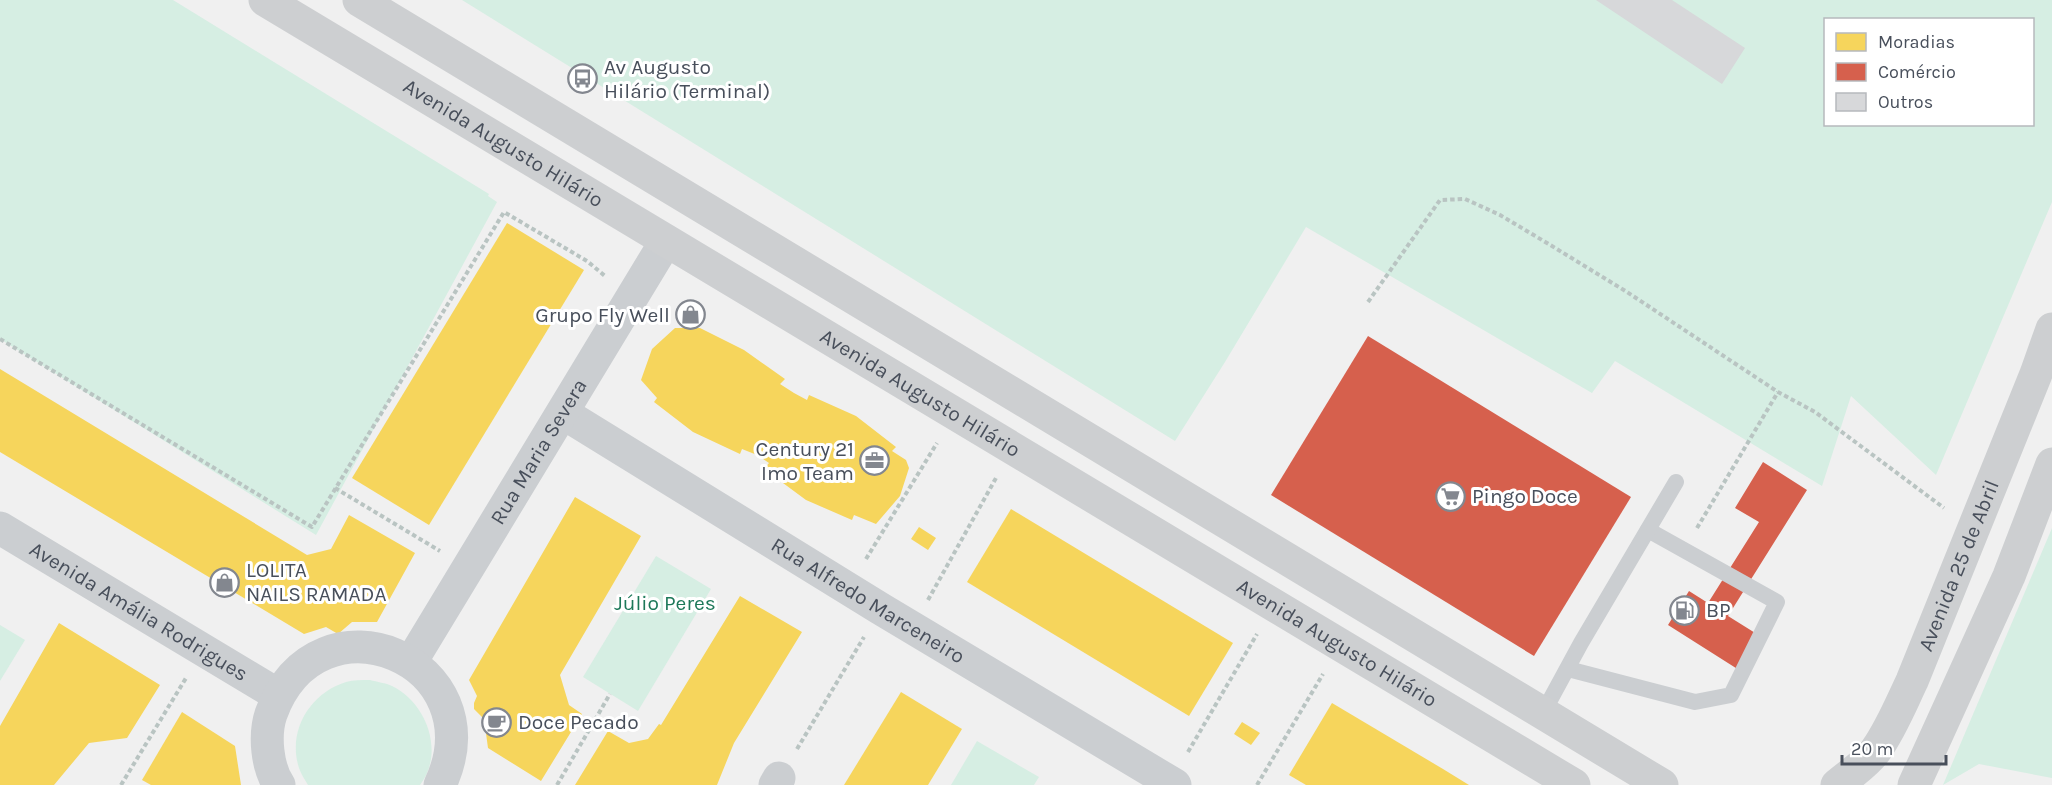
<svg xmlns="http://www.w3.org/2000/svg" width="2052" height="785" font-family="Karla,sans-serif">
	<rect width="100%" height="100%" fill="#f0f0f0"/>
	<!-- green -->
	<g fill="#d6eee3" fill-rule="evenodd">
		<polygon points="0,0 173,0 489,194 488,196 497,202 316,535 0,339"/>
		<path d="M462,0H2052V202L1936,475L1851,396L1822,486L1615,361L1592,393L1306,227L1225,362L1175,441ZM1826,20H2032V124H1826Z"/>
		<polygon points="2052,528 2052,778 1979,764 1943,785"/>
		<polygon points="656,556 711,589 638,711 583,677"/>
		<polygon points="0,625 25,640 0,681"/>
		<path d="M370,680C377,682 386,683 392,686C427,703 445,753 420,785H308C305,780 301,774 299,768C287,731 310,693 346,682C353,680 362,680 370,680Z"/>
		<polygon points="977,741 1039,777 1034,785 951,785"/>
	</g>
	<!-- homes -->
	<g fill="#f6d55c">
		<polygon points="507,223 584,270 429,525 352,478"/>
		<polygon points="675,328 700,328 744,350 785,379 780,384 794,393 807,400 809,395 856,416 896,447 892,451 906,460 909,468 900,496 876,524 854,515 852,520 806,500 764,469 769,463 757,455 742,449 740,454 693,432 654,402 657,398 641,380 652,349"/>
		<polygon points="0,369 307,555 331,549 349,515 415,553 377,622 352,622 338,634 326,627 304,634 0,452"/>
		<polygon points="575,497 641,536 560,675 569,705 582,714 541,781 488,748 484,719 474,709 474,703 477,696 469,680"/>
		<polygon points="1011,509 1233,643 1189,716 967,582"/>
		<polygon points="919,527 936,538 928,550 911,539"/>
		<polygon points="740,596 802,632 734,743 717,785 575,785 608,731 629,743 648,739 659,724 661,725"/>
		<polygon points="59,623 160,685 127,738 89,743 54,785 0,785 0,726"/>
		<polygon points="901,692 962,729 928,785 844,785"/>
		<polygon points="1332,703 1443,769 1469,785 1306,785 1289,775"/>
		<polygon points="182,712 235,746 241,785 151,785 142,780"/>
		<polygon points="1242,722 1260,733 1251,745 1234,734"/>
	</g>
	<!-- shops -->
	<g fill="#d6604d">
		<polygon points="1368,336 1631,497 1534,656 1271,495"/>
		<polygon points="1763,462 1807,490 1728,616 1760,636 1739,670 1668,625 1689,591 1708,603 1759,522 1735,508"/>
	</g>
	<!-- building -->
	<polygon fill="#d7d8da" points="1596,0 1672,0 1745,48 1722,84"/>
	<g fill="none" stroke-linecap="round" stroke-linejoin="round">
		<!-- path -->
		<g stroke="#b9c4c2" stroke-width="4" stroke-dasharray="4.5 3" stroke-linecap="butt">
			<polyline points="1368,302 1440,200 1465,199 1500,215 1547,243 1627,292 1778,392 1815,412 1944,508"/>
			<polyline points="0,339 312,527 504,212 587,261 605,276"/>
			<polyline points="335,488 440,551"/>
			<polyline points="1697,528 1778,392"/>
			<polyline points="866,559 937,443"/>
			<polyline points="928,600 996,478"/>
			<polyline points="797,749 864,637"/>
			<polyline points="1188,752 1257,634"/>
			<polyline points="121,785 186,678"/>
			<polyline points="557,785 610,694"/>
			<polyline points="1257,785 1323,674"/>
		</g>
		<!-- lane -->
		<g stroke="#cbced1" stroke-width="16">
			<polyline points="1568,669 1695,702 1731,695 1777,602 1648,530"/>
			<polyline points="1543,713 1581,643 1676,482"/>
		</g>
		<!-- street -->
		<g stroke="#cbced1" stroke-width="33">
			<path id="s1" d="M563,413L881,609L1175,785"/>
			<path id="s2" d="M0,528L278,695"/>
			<path id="s3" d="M411,662L666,241"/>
			<path d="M279,785C267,767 264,735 271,714C318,585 498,661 440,785"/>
			<polyline points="775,785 779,778"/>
		</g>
		<!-- secondary -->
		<g stroke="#cdcfd1" stroke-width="33">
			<path id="s4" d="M265,0L1574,785"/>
			<polyline points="359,0 1662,785"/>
			<path id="s5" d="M1837,785C1850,774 1866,764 1876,750C1891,729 1901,704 1912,681L2036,374L2052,329"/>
			<polyline points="1914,785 2009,576 2052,464"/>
		</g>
	</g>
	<!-- icons -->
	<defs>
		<symbol id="bus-ring" viewBox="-11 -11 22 22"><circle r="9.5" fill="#fff" stroke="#83878f" stroke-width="1.5"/><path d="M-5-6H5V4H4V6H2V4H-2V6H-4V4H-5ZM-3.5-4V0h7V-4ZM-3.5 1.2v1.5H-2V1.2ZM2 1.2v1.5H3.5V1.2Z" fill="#83878f"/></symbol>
		<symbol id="shop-ring" viewBox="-11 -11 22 22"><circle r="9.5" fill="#fff" stroke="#83878f" stroke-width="1.5"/><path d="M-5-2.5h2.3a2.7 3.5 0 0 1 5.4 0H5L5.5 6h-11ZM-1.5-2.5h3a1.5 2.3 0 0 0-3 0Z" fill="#83878f"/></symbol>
		<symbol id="office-ring" viewBox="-11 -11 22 22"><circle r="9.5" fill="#fff" stroke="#83878f" stroke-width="1.5"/><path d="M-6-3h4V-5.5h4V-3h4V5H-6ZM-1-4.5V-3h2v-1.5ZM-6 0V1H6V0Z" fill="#83878f"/></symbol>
		<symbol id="supermarket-ring" viewBox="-11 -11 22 22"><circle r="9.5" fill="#fff" stroke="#83878f" stroke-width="1.5"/><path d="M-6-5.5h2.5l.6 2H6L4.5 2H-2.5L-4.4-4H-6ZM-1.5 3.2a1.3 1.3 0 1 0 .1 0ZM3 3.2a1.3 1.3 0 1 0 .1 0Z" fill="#83878f"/></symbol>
		<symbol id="fuel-ring" viewBox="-11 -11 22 22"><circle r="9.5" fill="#fff" stroke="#83878f" stroke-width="1.5"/><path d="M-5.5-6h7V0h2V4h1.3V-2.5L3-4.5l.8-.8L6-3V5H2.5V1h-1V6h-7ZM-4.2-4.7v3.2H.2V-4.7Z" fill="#83878f"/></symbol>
		<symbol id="cafe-ring" viewBox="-11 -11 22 22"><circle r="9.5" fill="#fff" stroke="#83878f" stroke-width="1.5"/><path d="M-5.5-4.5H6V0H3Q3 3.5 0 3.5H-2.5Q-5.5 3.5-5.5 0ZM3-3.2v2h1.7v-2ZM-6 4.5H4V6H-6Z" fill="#83878f"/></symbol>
	</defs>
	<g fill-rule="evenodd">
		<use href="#bus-ring" x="566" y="62" width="33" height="33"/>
		<use href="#shop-ring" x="674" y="298" width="33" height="33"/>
		<use href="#office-ring" x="858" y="444" width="33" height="33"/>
		<use href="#supermarket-ring" x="1434" y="480" width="33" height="33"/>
		<use href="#shop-ring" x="208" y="566" width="33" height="33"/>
		<use href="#fuel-ring" x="1668" y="594" width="33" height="33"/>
		<use href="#cafe-ring" x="480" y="706" width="33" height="33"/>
	</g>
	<g text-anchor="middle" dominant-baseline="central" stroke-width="6" stroke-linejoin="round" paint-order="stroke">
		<!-- poi labels -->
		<g font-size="21" fill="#484f5b" stroke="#fff" text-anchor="start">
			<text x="604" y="67">Av Augusto<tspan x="604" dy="24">Hilário (Terminal)</tspan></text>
			<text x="670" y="315" text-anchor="end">Grupo Fly Well</text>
			<text x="854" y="449" text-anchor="end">Century 21<tspan x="854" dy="24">Imo Team</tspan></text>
			<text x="1472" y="496">Pingo Doce</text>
			<text x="246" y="570">LOLITA<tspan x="246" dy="24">NAILS RAMADA</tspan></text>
			<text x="1706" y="610">BP</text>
			<text x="518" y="722">Doce Pecado</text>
		</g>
		<!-- street labels -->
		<g font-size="21" fill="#484f5b" stroke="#fff">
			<text stroke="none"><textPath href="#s4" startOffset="278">Avenida Augusto Hilário</textPath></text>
			<text stroke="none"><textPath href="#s4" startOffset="764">Avenida Augusto Hilário</textPath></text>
			<text stroke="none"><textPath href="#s3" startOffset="246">Rua Maria Severa</textPath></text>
			<text stroke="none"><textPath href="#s5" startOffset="255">Avenida 25 de Abril</textPath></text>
			<text stroke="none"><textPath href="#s1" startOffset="358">Rua Alfredo Marceneiro</textPath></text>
			<text stroke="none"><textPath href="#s2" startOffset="162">Avenida Amália Rodrigues</textPath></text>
			<text stroke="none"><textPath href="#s4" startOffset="1250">Avenida Augusto Hilário</textPath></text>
		</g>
		<!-- park labels -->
		<g font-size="21" fill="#1d7859" stroke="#fff">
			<text x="665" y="603">Júlio Peres</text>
		</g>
	</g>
	<!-- legend -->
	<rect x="1824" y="18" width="210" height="108" fill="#ffffff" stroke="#b6b9bd" stroke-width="1.5"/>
	<rect x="1836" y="33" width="30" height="18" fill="#f6d55c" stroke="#b6b9bd" stroke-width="1.5"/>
	<text x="1878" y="48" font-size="18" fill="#484f5b">Moradias</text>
	<rect x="1836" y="63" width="30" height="18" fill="#d6604d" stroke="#b6b9bd" stroke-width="1.5"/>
	<text x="1878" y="78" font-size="18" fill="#484f5b">Comércio</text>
	<rect x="1836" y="93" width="30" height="18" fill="#d7d8da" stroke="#b6b9bd" stroke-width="1.5"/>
	<text x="1878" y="108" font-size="18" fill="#484f5b">Outros</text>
	<!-- scale -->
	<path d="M1842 755v9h104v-9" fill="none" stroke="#484f5b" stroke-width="3"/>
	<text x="1851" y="755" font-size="18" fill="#484f5b" stroke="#ffffff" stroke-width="4.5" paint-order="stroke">20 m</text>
</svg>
